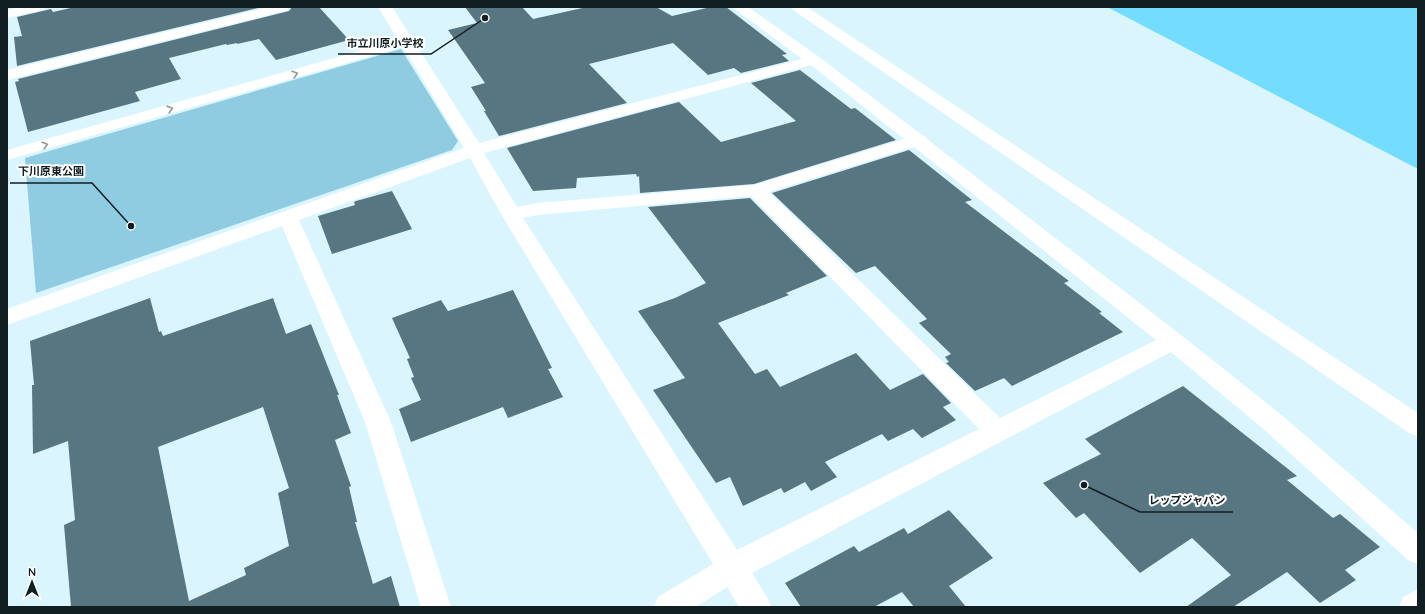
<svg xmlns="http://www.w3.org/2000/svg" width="1425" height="614" font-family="Quicksand,'Noto Sans JP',sans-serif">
	<rect width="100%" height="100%" fill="#daf5fe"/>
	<!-- green -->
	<polygon fill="#8fcce1" points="401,49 458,141 452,150 36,293 25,158"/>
	<!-- water -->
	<polygon fill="#74ddff" points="1108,7 1418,7 1418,169 1107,7"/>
	<!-- building -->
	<g fill="#577681" fill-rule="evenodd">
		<polygon points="75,7 262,7 17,66 14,37 22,36 17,17 51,9 53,12"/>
		<polygon points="292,7 319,7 349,40 276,60 259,39 237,44 237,43 227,45 226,44 169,58 181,79 135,92 140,101 28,132 15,82 19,81 18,79 289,11"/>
		<polygon points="465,7 522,7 533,19 587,7 656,7 672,16 711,7 726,7 787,54 782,55 789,61 741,73 734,68 708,75 673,43 589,64 627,103 499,136 484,111 486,111 471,87 485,83 448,30 477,23"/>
		<polygon points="800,70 851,109 855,108 896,140 754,184 640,193 639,176 637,177 636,174 577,178 576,188 533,191 507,148 679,102 721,142 796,121 751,83"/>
		<polygon points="909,150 972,200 965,202 1069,281 1064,283 1102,312 1099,313 1123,332 1012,386 1004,378 975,391 946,363 949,362 945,357 951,354 919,323 927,319 875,266 856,273 772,193"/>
		<polygon points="392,191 412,229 332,254 318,216 355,205 354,202 356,201"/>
		<polygon points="750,198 827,276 786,293 789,295 718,323 755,374 767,369 780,387 856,353 890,390 923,374 951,403 943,407 956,420 922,438 913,429 888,441 882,434 825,462 837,477 811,491 805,482 784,493 781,488 743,506 730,477 716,483 653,390 685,378 638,311 675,298 706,283 648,207"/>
		<polygon points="513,290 552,368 548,369 563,397 508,418 503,407 411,442 399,409 421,400 411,378 414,377 407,359 410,358 392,318 441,300 448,311"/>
		<path d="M150,298L159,332L161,331L163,336L273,298L286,334L311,324L339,395H337L351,433L335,440L351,486L349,487L357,522H355L373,584L391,576L400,607H71L64,525L75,520L68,441L33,454L32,385H34L30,341ZM263,407L289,488L278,493L289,546L244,568L246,575L189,601L158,447Z"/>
		<polygon points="1183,386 1297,476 1287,480 1333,518 1340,514 1380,547 1345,570 1356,580 1320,603 1287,572 1233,607 1186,607 1231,575 1192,538 1140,573 1084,513 1076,518 1043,483 1101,454 1085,439"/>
		<polygon points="949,510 993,558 949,586 966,607 914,607 902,592 874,607 801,607 785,583 854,546 859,552 904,528 908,534"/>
	</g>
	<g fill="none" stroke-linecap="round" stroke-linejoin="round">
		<!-- minor -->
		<g fill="#fff" fill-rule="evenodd">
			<polygon points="20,7 46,7 44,10 7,18 7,10"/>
			<polygon points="268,7 291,7 289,10 7,80 7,70"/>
			<path d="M378,7H392L479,143L802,59L732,7H748L819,57L922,135L925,136L928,140L1181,335L1278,412L1418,533V564L1408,560L1260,426L1171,352L752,573L767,597L771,607H739L727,587L696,607H654L658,597L713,564L501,214L470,158L299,220L391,422L451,607H421L365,422L282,226L7,325V309L464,148L403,47L7,160V150L398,40ZM811,65L904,139L754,185L537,203L517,207L484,153ZM914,147L1156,340L1000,418L769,192ZM751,196L979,429L737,550L523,218L537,215Z"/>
			<polygon points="791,7 807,7 1418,413 1418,436 1409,433 793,10"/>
			<polygon points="1418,589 1418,607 1399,607 1403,597"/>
		</g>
	</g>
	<!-- one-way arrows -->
	<defs><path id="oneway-chevron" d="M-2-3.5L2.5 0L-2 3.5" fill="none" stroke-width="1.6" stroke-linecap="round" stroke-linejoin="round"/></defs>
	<g stroke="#949a9c">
		<use href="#oneway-chevron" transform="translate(295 74) rotate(-16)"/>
		<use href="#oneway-chevron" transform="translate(170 109) rotate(-16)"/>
		<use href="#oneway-chevron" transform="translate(45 145) rotate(-16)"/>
	</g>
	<!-- callouts -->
	<path fill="none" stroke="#111e22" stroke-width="1.5" d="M485 18L431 54H338M131 226L92 183H10M1084 485L1140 512H1233"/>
	<g fill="#111e22" stroke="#fff" stroke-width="1.5">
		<circle cx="485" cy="18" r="4"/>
		<circle cx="131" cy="226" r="4"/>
		<circle cx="1084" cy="485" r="4"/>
	</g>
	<g font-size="11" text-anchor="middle" font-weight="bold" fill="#111e22" stroke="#fff" stroke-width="4" stroke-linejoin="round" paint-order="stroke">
		<text x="385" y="47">市立川原小学校</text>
		<text x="51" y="175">下川原東公園</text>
		<text x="1187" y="504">レップジャパン</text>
	</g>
	<!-- border -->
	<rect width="1425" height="614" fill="none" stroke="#111e22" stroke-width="16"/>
	<!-- north arrow -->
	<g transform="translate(32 582)" stroke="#ffffff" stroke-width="3" paint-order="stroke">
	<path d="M0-3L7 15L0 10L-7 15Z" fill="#111e22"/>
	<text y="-6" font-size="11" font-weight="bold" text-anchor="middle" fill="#111e22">N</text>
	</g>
</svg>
